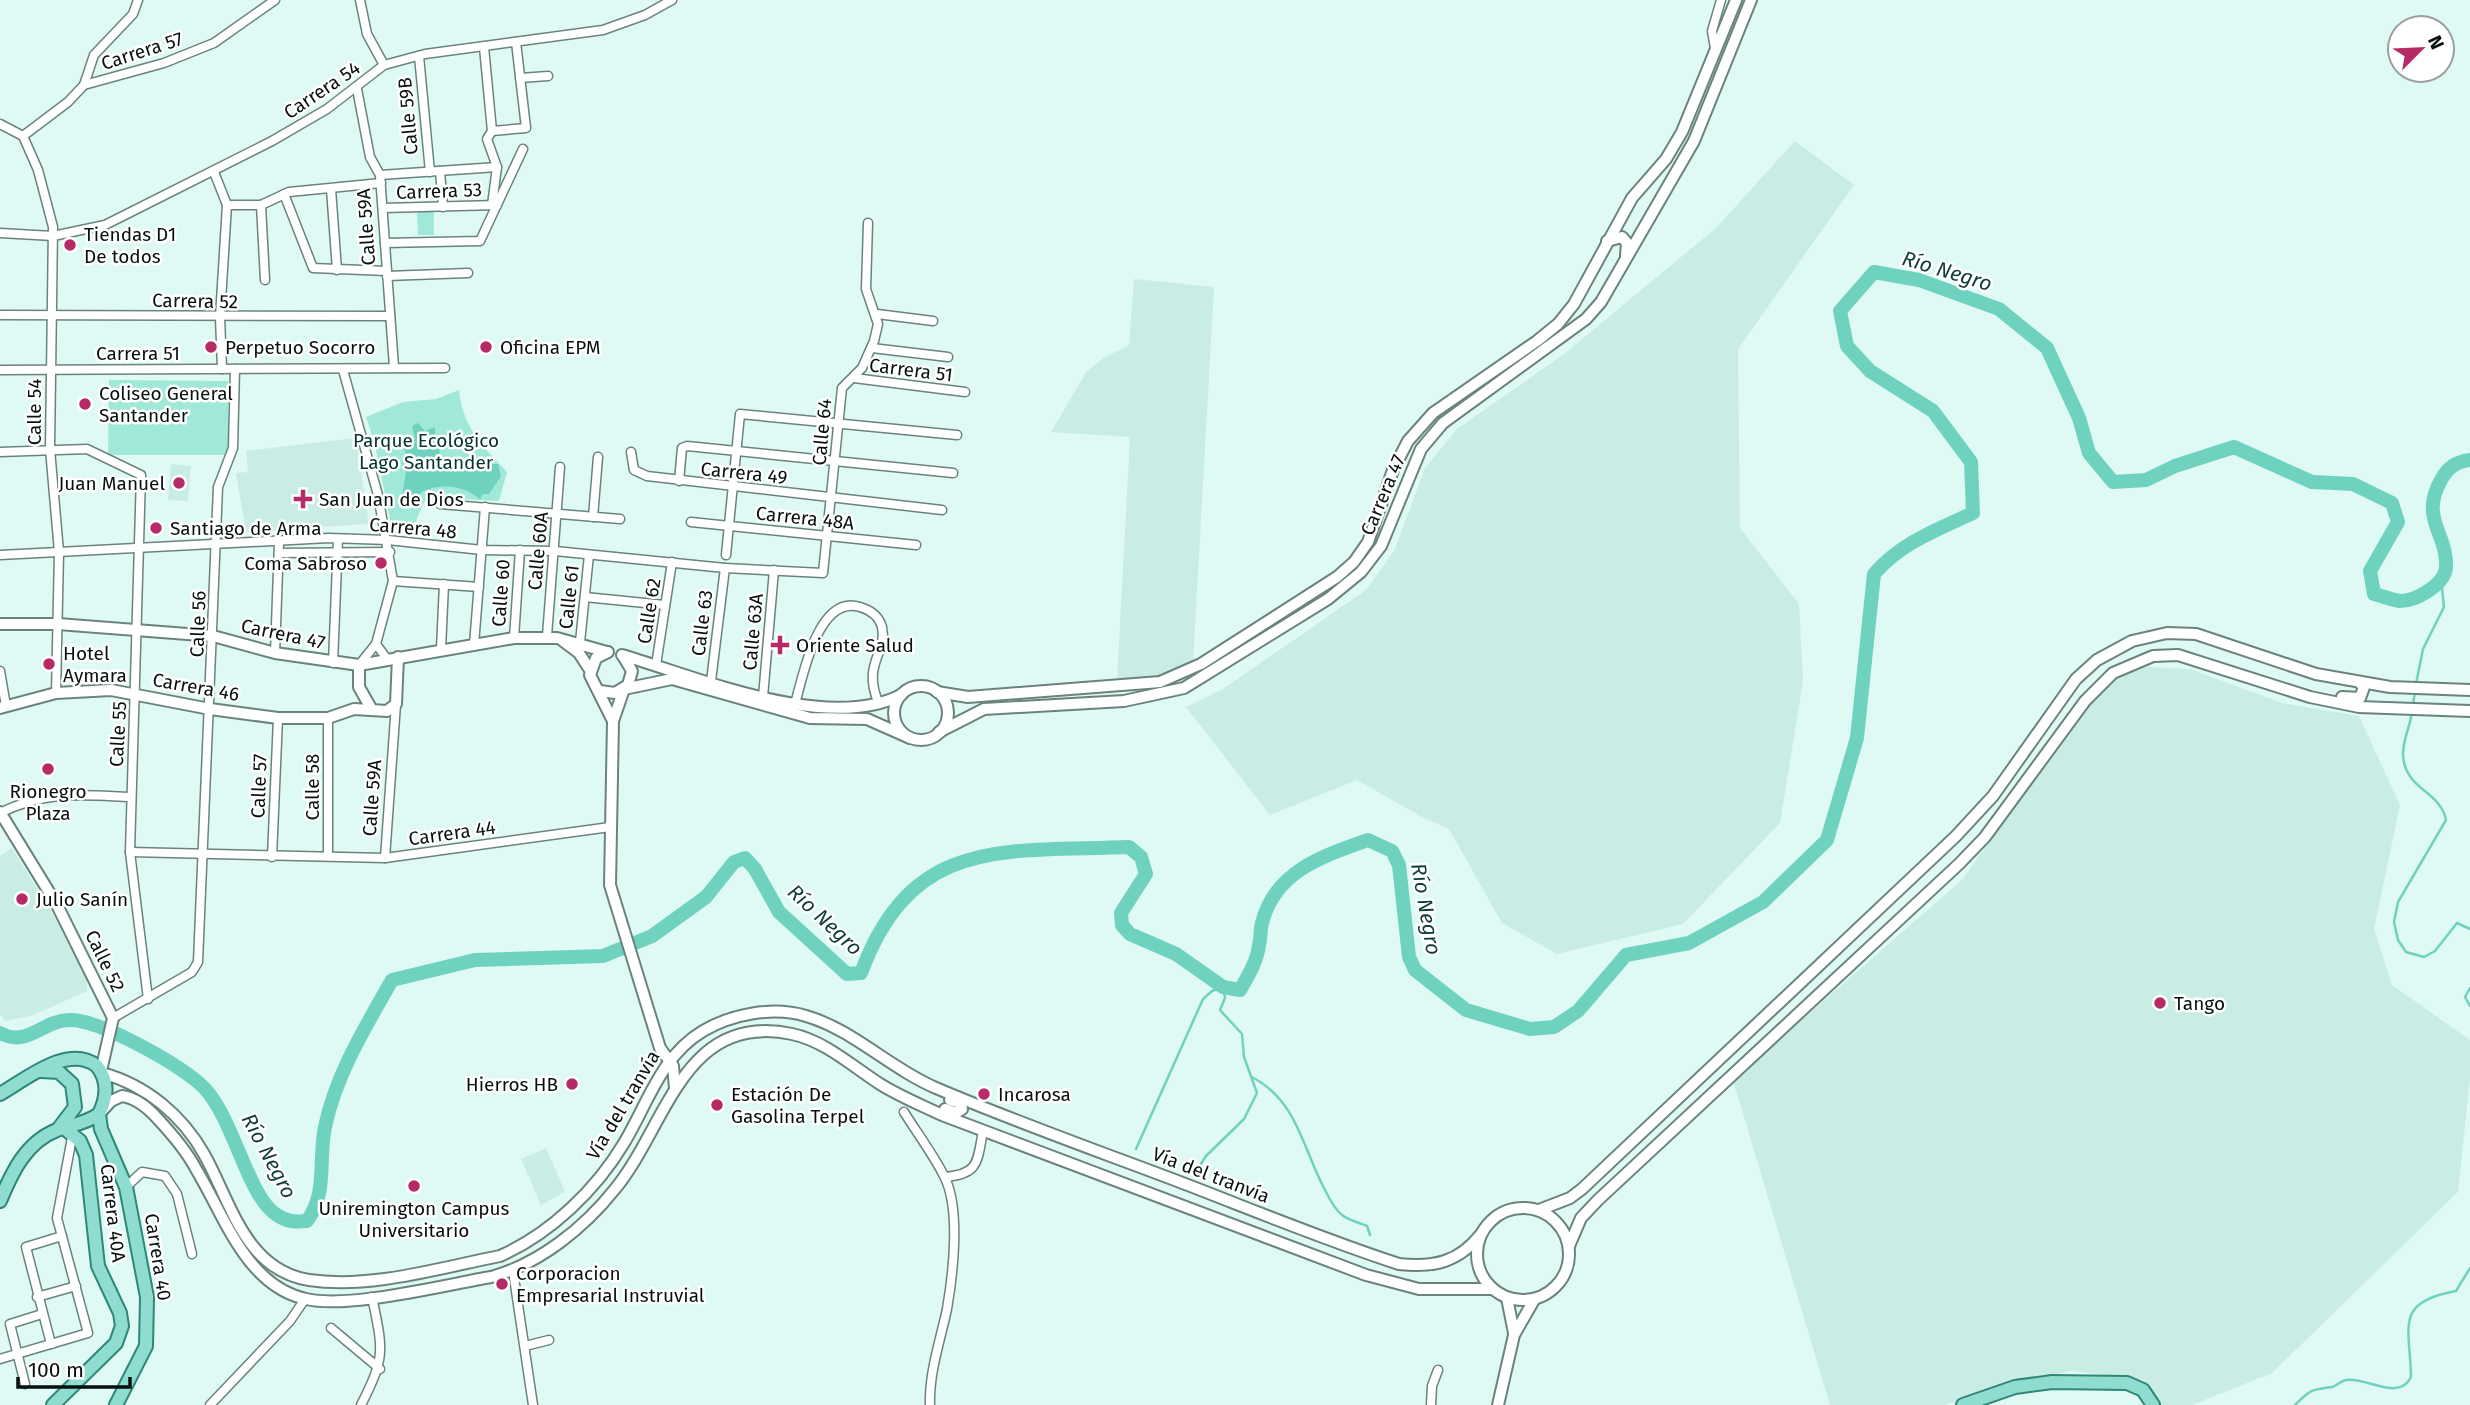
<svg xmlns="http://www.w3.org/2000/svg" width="2470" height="1405" font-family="'Fira Sans',sans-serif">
	<rect width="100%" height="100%" fill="#dffaf4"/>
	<!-- built -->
	<g fill="#c9ece4">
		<polygon points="1795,141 1854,185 1738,349 1740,528 1799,604 1803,681 1780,823 1683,924 1557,954 1502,923 1449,829 1422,817 1357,780 1270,815 1186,707 1223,689 1366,590 1394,551 1425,468 1457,429 1564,354 1716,228"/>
		<polygon points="1134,279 1214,287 1193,662 1166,675 1143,680 1117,680 1130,437 1051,432 1087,371 1105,357 1129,345"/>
		<polygon points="356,438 369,524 246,532 236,473 248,472 246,451"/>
		<polygon points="171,464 191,466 188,501 168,500"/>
		<polygon points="2146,667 2190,669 2282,703 2359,716 2400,805 2374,929 2392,985 2470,1040 2470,1079 2458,1192 2272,1373 2192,1405 2156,1405 2144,1380 2072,1371 1997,1387 1945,1405 1830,1405 1733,1080 1963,879 2089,699 2113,677"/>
		<polygon points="12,848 71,943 87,980 87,991 31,1016 5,1021 0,1014 0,856"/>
		<polygon points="546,1148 565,1192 541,1205 521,1159"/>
	</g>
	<!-- green -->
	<g fill="#a0e8d8">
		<polygon points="417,210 434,210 434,235 418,235"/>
		<polygon points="109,380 228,381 228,455 108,455"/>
		<path d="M459,390C463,428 482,445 507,472L499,501L442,498L424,502L411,533L392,529L375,445L366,417L403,402L436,399Z"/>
	</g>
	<!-- water -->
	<path fill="#6fd2be" d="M418,423L425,431L435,427V445H439L440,455L452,468L465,462L468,468L473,466L475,470L485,471L491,464H498L501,476L489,494H483L480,499C462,485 442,483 421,492L416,506L401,501L406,473L401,462L407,465L409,458L402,446L415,439L412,426Z"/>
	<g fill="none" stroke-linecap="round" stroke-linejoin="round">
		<!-- stream -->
		<g stroke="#6fd2be" stroke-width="2.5">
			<polyline points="2416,684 2423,649 2444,607 2441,579"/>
			<polyline points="2413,705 2415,691"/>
			<path d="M2412,712C2410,727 2403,739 2403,754C2404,790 2440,790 2446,820L2398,902L2394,922L2398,940L2406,952L2424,957L2435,951L2457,923L2470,929"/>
			<polyline points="2470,988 2465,997 2470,1006"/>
			<path d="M1252,1077C1297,1101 1302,1146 1324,1188C1328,1196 1334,1209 1342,1215C1348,1220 1360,1223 1367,1226L1370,1235"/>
			<polyline points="1136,1149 1203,999 1212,991 1223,987 1225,998 1220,1010 1242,1034 1244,1057 1257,1093 1244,1119 1206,1156 1195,1173"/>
			<path d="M2295,1405C2311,1389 2311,1390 2332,1387C2337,1386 2340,1381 2346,1380C2367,1377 2399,1402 2411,1377C2410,1326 2394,1302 2456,1291L2470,1268"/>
		</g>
		<!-- river -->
		<path stroke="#6fd2be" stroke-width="14" d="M0,1033C27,1048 43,1020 70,1020C101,1020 174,1062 199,1083C233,1111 246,1196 277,1215C287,1222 295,1222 307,1221C328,1192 318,1160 325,1127C336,1074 366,1026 392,980L475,960L603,956L652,936L706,897L734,862L745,858L755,869L779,912L847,974L861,973C912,835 1005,852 1129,847L1141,857L1146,874L1121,913L1122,925L1130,934L1176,954L1223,987L1240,990C1248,976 1257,962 1259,945C1261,938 1260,930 1262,923C1275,871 1323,856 1368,840L1392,851L1399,865L1409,957L1415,970L1466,1010L1530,1029L1554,1027L1578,1011L1626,955L1689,943L1763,902L1827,840L1857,738L1874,574C1901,543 1936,530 1973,513L1971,462L1933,411L1870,371L1847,346L1840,311L1874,272L1919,280L1999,309L2047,348L2079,418L2089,453L2113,482L2146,480L2175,466L2234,447L2312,482L2353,484L2392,503L2398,522L2370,571L2374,594C2382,596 2392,600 2400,601C2416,601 2444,585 2446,568C2448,533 2419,519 2441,480C2448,467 2456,462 2470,460"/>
		<defs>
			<g id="street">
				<polyline points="360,0 367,34 384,65"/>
				<polyline points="484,47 492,131"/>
				<polyline points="1715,48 1712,31 1721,0"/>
				<polyline points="419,56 430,172"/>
				<polyline points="520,78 548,76"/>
				<polyline points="84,85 94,55 133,14 138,0"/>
				<polyline points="357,89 370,157 380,175 394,367"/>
				<polyline points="0,124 23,136"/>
				<polyline points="492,131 526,128 516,42"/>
				<polyline points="492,131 487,139 497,167 492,205"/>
				<polyline points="23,136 38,170 53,227 50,449 59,552 56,693"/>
				<polyline points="23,136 68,102 84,85 164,63 214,43 275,0"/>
				<polyline points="440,171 443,207"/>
				<polyline points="214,172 227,205 220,317 222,369"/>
				<polyline points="380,175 497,167"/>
				<polyline points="331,189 337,270"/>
				<polyline points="284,194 313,268 387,271"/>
				<polyline points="227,205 261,205 289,192 381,183"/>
				<polyline points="261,205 265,280"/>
				<polyline points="383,208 497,205"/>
				<polyline points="0,233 53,236 105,225 272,141 327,109 384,65 425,54 603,30 645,15 672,0"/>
				<polyline points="385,243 480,241 523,149"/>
				<polyline points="387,276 468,273"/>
				<polyline points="877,314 933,321"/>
				<polyline points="0,315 390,316"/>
				<polyline points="872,348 948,357"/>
				<polyline points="0,370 445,368"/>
				<polyline points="343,370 378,495 393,581 376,644 359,665"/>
				<polyline points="854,378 965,392"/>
				<polyline points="0,452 87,449 141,475 130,852 148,999"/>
				<polyline points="631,452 634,470 647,476 942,510"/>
				<polyline points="679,481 682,448 687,446 953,473"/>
				<polyline points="440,504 620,519"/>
				<polyline points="593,517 598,457"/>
				<polyline points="691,522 916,545"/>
				<polyline points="279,553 390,552"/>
				<polyline points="0,555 329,538 388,540 482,550 555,551 725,568 823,573 842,388 862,368 874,341 878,324 866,289 868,223"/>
				<polyline points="726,555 740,414 957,435"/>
				<polyline points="393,581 479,587"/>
				<polyline points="585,597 665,605"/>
				<polyline points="547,636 560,467"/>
				<polyline points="514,638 520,550"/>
				<polyline points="580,642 589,555"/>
				<polyline points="376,644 387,659"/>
				<polyline points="474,645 485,507"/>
				<polyline points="441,649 444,584"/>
				<polyline points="275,653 279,542"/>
				<polyline points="333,663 338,539"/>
				<polyline points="656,665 672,562"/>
				<polyline points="0,671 6,706"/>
				<polyline points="711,681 725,568"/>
				<polyline points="763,697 774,570"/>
				<path d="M795,704C803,676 818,594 860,607C870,610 879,616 882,627C888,653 861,663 879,704"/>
				<polyline points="328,718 328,856"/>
				<path d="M0,813C46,790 81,795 130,797"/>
				<polyline points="130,852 385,858 610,827"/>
				<polyline points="272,857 278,718"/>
				<polyline points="385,858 396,704"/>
				<polyline points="113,1018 192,972 198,962 218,487 233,448 235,369"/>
				<path d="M904,1112C917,1133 933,1154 944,1176C961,1208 953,1274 947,1309C940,1342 929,1372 930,1405"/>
				<path d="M945,1177C980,1174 977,1161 983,1131"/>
				<polyline points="126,1187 142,1172 165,1176 177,1194 192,1254"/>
				<polyline points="513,1271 533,1405"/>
				<polyline points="37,1297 76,1286"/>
				<polyline points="331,1328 380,1369"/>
				<polyline points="51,1344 26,1247 62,1236"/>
				<polyline points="525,1346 549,1340"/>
				<polyline points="0,1359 88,1333 57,1218 73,1132"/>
				<polyline points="25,1384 10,1324 42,1314"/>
				<polyline points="210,1405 290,1321 305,1299"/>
				<path d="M361,1405C386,1356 383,1350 372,1297"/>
				<polyline points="1431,1405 1432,1386 1438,1370"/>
			</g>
			<g id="secondary">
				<polyline points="1607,241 1622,237 1627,243 1626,255"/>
				<polyline points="0,624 58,624 213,636 275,653 359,665 514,638 557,638 607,652"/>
				<polyline points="563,641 579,653 590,670"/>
				<polyline points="608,652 596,658 590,675 613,721"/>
				<path d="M622,655C697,677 827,733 901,695"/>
				<polyline points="359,665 359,687 372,710"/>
				<circle cx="921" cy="713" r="27"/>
				<polyline points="600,691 615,693 628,685 632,671 623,656"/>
				<polyline points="937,692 968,697 1160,682 1201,664 1337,577 1354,562 1368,542 1393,470 1408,441 1433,413 1537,341 1558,324 1574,304 1632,198 1666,159 1682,132 1736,0"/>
				<polyline points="2342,697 2360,698 2364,687 2359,682"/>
				<polyline points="0,708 56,693 111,690 210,709 278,718 328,718 354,709 387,711 396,704 398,657"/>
				<polyline points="939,732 984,709 1124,701 1184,688 1328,599 1361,572 1381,546 1421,449 1443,423 1586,319 1601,302 1694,141 1751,0"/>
				<polyline points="0,812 57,905 113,1018 101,1071"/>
				<path d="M102,1073C146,1085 182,1115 204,1154C231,1202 245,1270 309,1280C371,1289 439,1268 500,1256C550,1234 596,1190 624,1143C648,1103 661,1056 703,1031C732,1014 773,1006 806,1016C852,1029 891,1069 936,1088C1016,1122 1098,1151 1180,1182C1253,1210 1325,1240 1399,1264C1434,1268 1459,1262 1481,1234"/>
				<polyline points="675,1088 673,1066 660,1048 610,885 613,721 624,689 672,679 810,718 867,719 910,738"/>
				<polyline points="945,1109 956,1113 962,1109 960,1103 950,1100"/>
				<path d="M101,1112L111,1101L122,1096C136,1098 148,1108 157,1118C172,1134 186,1150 196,1169C224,1215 246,1286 306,1299C349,1309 444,1285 491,1277C539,1264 584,1228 615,1189C667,1126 683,1011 792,1034C825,1041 852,1066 880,1084C899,1096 921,1105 942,1115L1366,1275L1419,1289H1492"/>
				<circle cx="1523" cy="1254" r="46"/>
				<polyline points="1539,1210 1570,1198 1582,1189 1956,836 1993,796 2076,679 2097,660 2132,641 2167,633 2196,634 2316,674 2390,687 2470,690"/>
				<polyline points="1569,1246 1581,1218 1598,1200 1959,864 1985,837 2085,701 2113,673 2153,656 2178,655 2310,697 2359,707 2470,711"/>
				<polyline points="1507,1298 1514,1333"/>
				<polyline points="1498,1405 1514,1335 1534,1300"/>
			</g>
			<g id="primary">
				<polyline points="41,1071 59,1072 72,1084 75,1107 59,1128"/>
				<path d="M0,1094C25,1080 68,1043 97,1066C109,1081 107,1098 99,1114C87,1123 71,1125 57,1130C26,1142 12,1172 0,1201"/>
				<polyline points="99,1114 101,1129 126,1187 147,1297 146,1346 116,1405"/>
				<polyline points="53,1405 116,1343 122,1326 120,1313 98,1266 86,1155 80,1141 64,1128"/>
				<polyline points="1963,1405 2015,1387 2052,1382 2127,1383 2143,1390 2153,1405"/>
			</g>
		</defs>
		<!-- street casing -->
		<use href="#street" stroke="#6b837d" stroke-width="11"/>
		<!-- secondary casing -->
		<use href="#secondary" stroke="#6b837d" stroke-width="14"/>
		<!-- primary casing -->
		<use href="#primary" stroke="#2f8777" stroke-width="16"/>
		<!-- street -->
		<use href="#street" stroke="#fff" stroke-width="8"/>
		<!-- secondary -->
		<use href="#secondary" stroke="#fff" stroke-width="10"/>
		<!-- primary -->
		<use href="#primary" stroke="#8fddd0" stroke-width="12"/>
	</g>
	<!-- markers -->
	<g fill="#b62b66" stroke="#fff" stroke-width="2.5">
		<circle cx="70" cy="245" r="7"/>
		<circle cx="211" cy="347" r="7"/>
		<circle cx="486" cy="347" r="7"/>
		<circle cx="85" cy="404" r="7"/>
		<circle cx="179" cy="483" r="7"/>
		<path d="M299.5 488.5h7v7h7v7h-7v7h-7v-7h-7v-7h7z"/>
		<circle cx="156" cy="528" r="7"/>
		<circle cx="381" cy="563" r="7"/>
		<path d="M776.5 634.5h7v7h7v7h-7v7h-7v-7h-7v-7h7z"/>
		<circle cx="49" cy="664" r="7"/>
		<circle cx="48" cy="769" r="7"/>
		<circle cx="22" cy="899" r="7"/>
		<circle cx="2160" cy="1003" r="7"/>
		<circle cx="572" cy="1084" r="7"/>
		<circle cx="984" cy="1094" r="7"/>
		<circle cx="717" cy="1105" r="7"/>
		<circle cx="414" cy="1186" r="7"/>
		<circle cx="502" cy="1284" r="7"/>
	</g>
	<g text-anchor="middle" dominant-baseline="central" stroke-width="5" stroke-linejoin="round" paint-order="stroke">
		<!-- street labels -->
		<g font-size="19" fill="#07100e" stroke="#fff">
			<text transform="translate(142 51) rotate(-18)">Carrera 57</text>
			<text transform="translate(322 90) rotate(-34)">Carrera 54</text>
			<text transform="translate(408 116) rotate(-95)">Calle 59B</text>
			<text transform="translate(439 191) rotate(-2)">Carrera 53</text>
			<text transform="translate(366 227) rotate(-94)">Calle 59A</text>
			<text transform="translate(195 301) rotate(1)">Carrera 52</text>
			<text x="138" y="353">Carrera 51</text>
			<text transform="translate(911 370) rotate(7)">Carrera 51</text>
			<text transform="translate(34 412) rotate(-90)">Calle 54</text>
			<text transform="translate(822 432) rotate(-85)">Calle 64</text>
			<text transform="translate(744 473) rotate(6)">Carrera 49</text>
			<text transform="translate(1383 495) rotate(-67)">Carrera 47</text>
			<text transform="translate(805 518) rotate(6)">Carrera 48A</text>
			<text transform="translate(413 528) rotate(5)">Carrera 48</text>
			<text transform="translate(538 551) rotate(-85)">Calle 60A</text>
			<text transform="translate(501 593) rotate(-86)">Calle 60</text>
			<text transform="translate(569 597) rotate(-84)">Calle 61</text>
			<text transform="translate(649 611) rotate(-81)">Calle 62</text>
			<text transform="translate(702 623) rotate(-83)">Calle 63</text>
			<text transform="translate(198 624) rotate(-88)">Calle 56</text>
			<text transform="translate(753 632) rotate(-85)">Calle 63A</text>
			<text transform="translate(283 634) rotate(12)">Carrera 47</text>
			<text transform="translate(196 687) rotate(10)">Carrera 46</text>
			<text transform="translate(118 734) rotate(-87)">Calle 55</text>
			<text transform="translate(259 786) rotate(-88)">Calle 57</text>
			<text transform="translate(312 787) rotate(-90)">Calle 58</text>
			<text transform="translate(372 798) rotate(-86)">Calle 59A</text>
			<text transform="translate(452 833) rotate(-8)">Carrera 44</text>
			<text transform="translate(105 961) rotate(64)">Calle 52</text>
			<text transform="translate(623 1105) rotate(-59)">Vía del tranvía</text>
			<text transform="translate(1211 1175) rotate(21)">Vía del tranvía</text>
			<text transform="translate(113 1213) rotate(83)">Carrera 40A</text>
			<text transform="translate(158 1257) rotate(81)">Carrera 40</text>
		</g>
		<!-- poi labels -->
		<g font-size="19" fill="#07100e" stroke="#fff" text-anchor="start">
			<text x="84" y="234">Tiendas D1<tspan x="84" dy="22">De todos</tspan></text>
			<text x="225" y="347">Perpetuo Socorro</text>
			<text x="500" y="347">Oficina EPM</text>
			<text x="99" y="393">Coliseo General<tspan x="99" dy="22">Santander</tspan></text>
			<text x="165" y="483" text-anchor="end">Juan Manuel</text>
			<text x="319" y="499">San Juan de Dios</text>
			<text x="170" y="528">Santiago de Arma</text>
			<text x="367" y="563" text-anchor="end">Coma Sabroso</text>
			<text x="796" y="645">Oriente Salud</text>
			<text x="63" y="653">Hotel<tspan x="63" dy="22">Aymara</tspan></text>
			<text x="48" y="791" text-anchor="middle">Rionegro<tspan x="48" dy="22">Plaza</tspan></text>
			<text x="36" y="899">Julio Sanín</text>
			<text x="2174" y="1003">Tango</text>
			<text x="558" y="1084" text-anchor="end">Hierros HB</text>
			<text x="731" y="1094">Estación De<tspan x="731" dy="22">Gasolina Terpel</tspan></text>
			<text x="998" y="1094">Incarosa</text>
			<text x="414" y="1208" text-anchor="middle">Uniremington Campus<tspan x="414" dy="22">Universitario</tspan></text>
			<text x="516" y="1273">Corporacion<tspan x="516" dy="22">Empresarial Instruvial</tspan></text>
		</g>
		<!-- park labels -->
		<g font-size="19" fill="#02332c" stroke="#fff">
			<text x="426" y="440">Parque Ecológico<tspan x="426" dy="22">Lago Santander</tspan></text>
		</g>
		<!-- water labels -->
		<g font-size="21" font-style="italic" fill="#0f3d35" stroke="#fff">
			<text transform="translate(1947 271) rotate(17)">Río Negro</text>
			<text transform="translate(1426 909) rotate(80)">Río Negro</text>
			<text transform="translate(825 920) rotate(43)">Río Negro</text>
			<text transform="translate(269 1156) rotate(62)">Río Negro</text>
		</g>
	</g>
	<!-- north arrow -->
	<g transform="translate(2421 49) rotate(66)"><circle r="33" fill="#ffffff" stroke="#9c9f9f" stroke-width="2"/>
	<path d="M0-5L12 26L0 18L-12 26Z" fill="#b62b66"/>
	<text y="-10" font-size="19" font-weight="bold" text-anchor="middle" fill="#07100e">N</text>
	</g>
	<!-- scale -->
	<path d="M18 1377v10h112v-10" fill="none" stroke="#07100e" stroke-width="3.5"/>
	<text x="28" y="1377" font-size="21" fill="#07100e" stroke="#ffffff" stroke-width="5" paint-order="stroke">100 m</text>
</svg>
